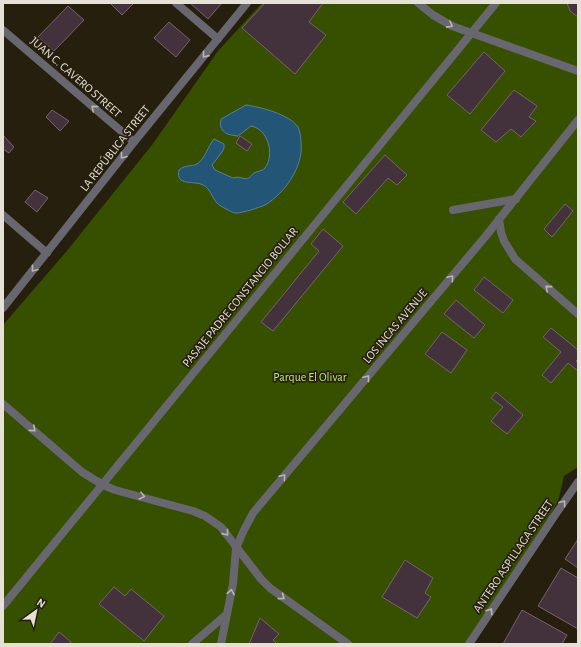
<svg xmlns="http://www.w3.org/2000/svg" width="581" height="647" font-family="'Alegreya Sans',sans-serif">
	<rect width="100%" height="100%" fill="#261f0e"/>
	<!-- green -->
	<polygon fill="#375000" points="262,3 578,3 578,467 564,476 559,498 549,518 469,644 3,644 3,325 66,252 152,145 218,51"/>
	<!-- water -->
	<path fill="#225576" stroke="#5c7f93" d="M246,105C260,107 289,114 298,127C300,131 301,138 301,142C304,166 285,193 265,205C261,207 256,208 251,210C246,211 241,213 236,213C233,213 230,211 228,210C224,208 220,206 217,203C212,198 210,188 203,185C194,180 175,187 179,170C186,164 191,167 197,164C205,159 208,146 214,139L224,144V148L222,152L212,165L215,170L233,178L238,177L246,179C250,178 251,175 254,173C257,171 263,171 265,168C275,154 268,129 251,126L238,136C227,135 218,132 221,119Z"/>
	<!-- building -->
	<g fill="#43313b" stroke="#77626e">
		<polygon points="110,3 134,3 122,15"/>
		<polygon points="190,3 222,3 208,19"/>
		<polygon points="265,3 323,3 309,22 326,35 295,74 242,28"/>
		<polygon points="567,3 578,3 578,17 570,11"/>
		<polygon points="68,6 84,20 54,51 38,37"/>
		<polygon points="169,22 190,40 176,57 154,38"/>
		<polygon points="484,52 505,71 470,114 447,95"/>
		<polygon points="514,90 537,106 529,117 536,121 521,137 511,129 496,142 481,130"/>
		<polygon points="52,110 69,121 60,131 46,117"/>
		<polygon points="3,135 14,147 9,153 3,149"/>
		<polygon points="240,136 252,144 247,151 236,143"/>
		<polygon points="385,155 407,175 397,185 388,178 356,214 343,202"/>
		<polygon points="35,190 48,198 37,212 25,202"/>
		<polygon points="565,204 573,211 552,237 544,229"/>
		<polygon points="323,229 343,246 273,331 261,322 319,251 311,244"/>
		<polygon points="484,277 513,300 503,313 474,290"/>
		<polygon points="456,300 485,325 474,338 444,314"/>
		<polygon points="551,328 578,350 578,359 576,361 578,362 578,371 568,363 551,383 542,375 561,352 543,337"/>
		<polygon points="442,332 467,350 451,373 425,354"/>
		<polygon points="496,392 523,415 507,434 491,421 503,407 491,398"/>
		<polygon points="578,539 578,568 565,559"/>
		<polygon points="405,560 433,578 425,593 431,597 417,618 382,597"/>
		<polygon points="561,568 578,578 578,629 538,606"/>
		<polygon points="114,587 125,596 131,589 164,616 144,641 99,604"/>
		<polygon points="522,610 567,635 562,644 503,644"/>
		<polygon points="260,618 279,634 273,640 277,644 249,644"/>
		<polygon points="59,632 71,642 70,644 50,644"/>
	</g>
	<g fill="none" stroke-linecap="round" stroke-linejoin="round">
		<!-- service -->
		<g stroke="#686770" stroke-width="8">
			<polyline points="453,210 516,199"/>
			<polyline points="192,644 227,614"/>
		</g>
		<!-- pedestrian -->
		<polyline stroke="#686770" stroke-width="8" points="3,606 496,3"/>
		<!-- minor -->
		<g stroke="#686770" stroke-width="8">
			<polyline points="176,3 218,39"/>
			<polyline points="418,3 433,15 452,26 578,71"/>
			<polyline points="3,30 134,142"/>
			<polyline points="3,215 47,253"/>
			<polyline points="499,219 501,232 504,241 515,259 578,314"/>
			<polyline points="3,308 134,142 247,3"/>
			<polyline points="3,404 82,472 103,485 115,490 193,511 205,516 221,527 261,579 270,588 348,644"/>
			<polyline points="469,644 555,515 578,482"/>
		</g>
		<!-- tertiary -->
		<polyline stroke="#686770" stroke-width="8" points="221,644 233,584 236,548 244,530 253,513 485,237 578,120"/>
	</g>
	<!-- one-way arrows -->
	<defs><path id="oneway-chevron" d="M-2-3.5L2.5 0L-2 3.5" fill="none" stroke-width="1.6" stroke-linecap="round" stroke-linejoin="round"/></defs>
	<g stroke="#b9b6b2">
		<use href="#oneway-chevron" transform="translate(450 25) rotate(28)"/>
		<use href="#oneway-chevron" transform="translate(205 55) rotate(129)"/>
		<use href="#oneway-chevron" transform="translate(94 108) rotate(-139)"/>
		<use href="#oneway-chevron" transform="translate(123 156) rotate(128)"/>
		<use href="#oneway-chevron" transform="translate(34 269) rotate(128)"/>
		<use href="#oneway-chevron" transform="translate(451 278) rotate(-50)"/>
		<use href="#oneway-chevron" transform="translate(548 288) rotate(-139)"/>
		<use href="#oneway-chevron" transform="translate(367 378) rotate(-50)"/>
		<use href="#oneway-chevron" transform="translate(33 429) rotate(40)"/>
		<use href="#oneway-chevron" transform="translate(283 477) rotate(-50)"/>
		<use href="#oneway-chevron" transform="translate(142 496) rotate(14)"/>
		<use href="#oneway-chevron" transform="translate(563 503) rotate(-54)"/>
		<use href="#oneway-chevron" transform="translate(226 533) rotate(51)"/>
		<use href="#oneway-chevron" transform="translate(231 592) rotate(-80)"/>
		<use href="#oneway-chevron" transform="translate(282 597) rotate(37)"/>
		<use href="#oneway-chevron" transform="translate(490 611) rotate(-56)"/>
	</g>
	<g text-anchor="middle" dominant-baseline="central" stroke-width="3.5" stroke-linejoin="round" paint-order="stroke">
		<!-- street labels -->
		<g font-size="12" fill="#e5e1d6" stroke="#261f0e">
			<text transform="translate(76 77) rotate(41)">JUAN C. CAVERO STREET</text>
			<text transform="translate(115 148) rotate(-52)">LA REPÚBLICA STREET</text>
			<text transform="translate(240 297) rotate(-51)">PASAJE PADRE CONSTANCIO BOLLAR</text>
			<text transform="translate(395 326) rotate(-50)">LOS INCAS AVENUE</text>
			<text transform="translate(513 556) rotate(-56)">ANTERO ASPILLAGA STREET</text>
		</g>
		<!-- park labels -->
		<g font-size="12" fill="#bae96f" stroke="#261f0e">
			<text x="310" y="377">Parque El Olivar</text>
		</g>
	</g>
	<!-- border -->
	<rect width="581" height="647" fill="none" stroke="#e5e1d6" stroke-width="8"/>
	<!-- north arrow -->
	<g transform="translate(36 611) rotate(33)" stroke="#261f0e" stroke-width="3" paint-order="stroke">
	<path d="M0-3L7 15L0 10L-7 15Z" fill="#e5e1d6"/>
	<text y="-6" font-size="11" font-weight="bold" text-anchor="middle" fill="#e5e1d6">N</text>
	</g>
</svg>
